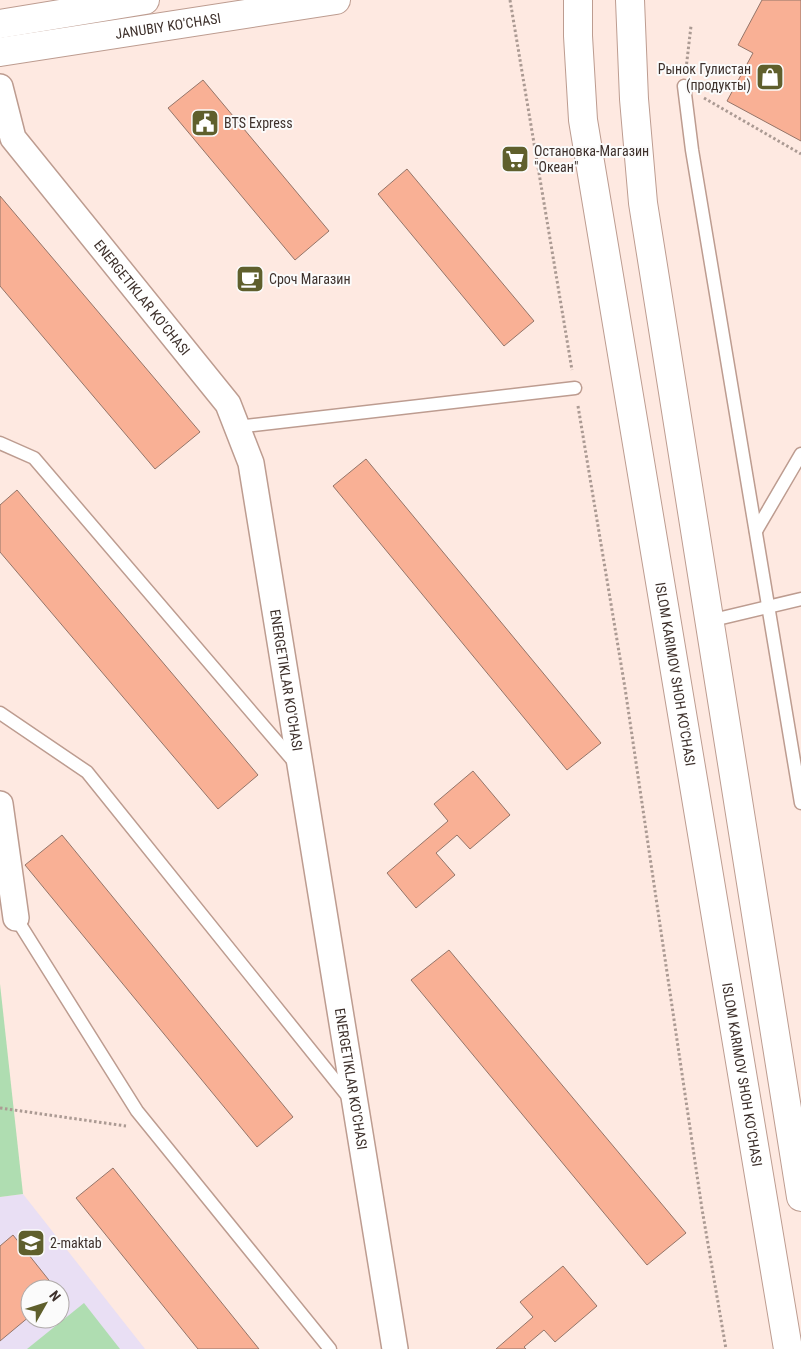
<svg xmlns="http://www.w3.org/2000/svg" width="801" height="1349" font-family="'Roboto Condensed',sans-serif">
	<rect width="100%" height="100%" fill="#fee9e1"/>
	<!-- education -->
	<path fill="#e9dff4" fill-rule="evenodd" d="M23,1194L145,1349H0V1197ZM30,1289H60V1319H30Z"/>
	<!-- green -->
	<g fill="#afddb1">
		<polygon points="0,984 23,1194 0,1197"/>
		<polygon points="84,1303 120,1349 27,1349"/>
	</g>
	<!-- building -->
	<g fill="#f9b095" stroke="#947569">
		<polygon points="762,0 801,0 801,141 727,101 753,53 738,45"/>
		<polygon points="203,80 329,231 295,260 168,108"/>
		<polygon points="407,169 534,321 504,346 378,194"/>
		<polygon points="0,196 200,432 155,469 0,286"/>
		<polygon points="366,459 601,743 567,770 333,486"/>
		<polygon points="17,490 258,775 218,809 0,552 0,505"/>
		<polygon points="473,771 510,815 470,849 457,835 436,853 455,875 416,908 387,873 448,821 434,804"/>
		<polygon points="62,835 293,1117 257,1147 25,865"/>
		<polygon points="449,950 686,1233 647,1265 411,980"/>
		<polygon points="113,1168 259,1349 198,1349 76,1198"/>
		<polygon points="13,1235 56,1289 30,1289 30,1316 0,1341 0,1246"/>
		<polygon points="563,1266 597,1306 555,1342 544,1330 524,1347 526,1349 496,1349 533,1317 520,1302"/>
	</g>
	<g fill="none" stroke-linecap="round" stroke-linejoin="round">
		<defs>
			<g id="lane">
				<polyline points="684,86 692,150 801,803"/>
				<polyline points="237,427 575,388"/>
				<polyline points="0,443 34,458 296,764"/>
				<polyline points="756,531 801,454"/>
				<polyline points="709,621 801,599"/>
				<polyline points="0,713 87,772 350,1099"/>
				<polyline points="16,918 137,1111 330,1349"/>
			</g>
			<g id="street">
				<path id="s1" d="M0,87L13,138L228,404L251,463L395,1349"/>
				<polyline points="0,804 16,918"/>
			</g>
			<g id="secondary">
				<path id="s2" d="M578,0V36L583,120L788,1349"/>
				<polyline points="630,0 634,99 643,203 801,1197"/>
				<polyline points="0,24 145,0"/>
				<path id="s3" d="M0,52L336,0"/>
			</g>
		</defs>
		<!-- lane casing -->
		<use href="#lane" stroke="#bd9c90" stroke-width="15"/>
		<!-- street casing -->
		<use href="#street" stroke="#bd9c90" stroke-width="28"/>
		<!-- secondary casing -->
		<use href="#secondary" stroke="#bd9c90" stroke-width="30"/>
		<!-- path -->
		<g stroke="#ab9a93" stroke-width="3" stroke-dasharray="2.5 2.5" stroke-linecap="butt">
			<polyline points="510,0 572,370"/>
			<polyline points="686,69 691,26"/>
			<polyline points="704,98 801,154"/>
			<polyline points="578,406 625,688 702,1209 726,1349"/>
			<polyline points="0,1108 126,1126"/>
		</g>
		<!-- lane -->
		<use href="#lane" stroke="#fff" stroke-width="12"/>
		<!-- street -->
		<use href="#street" stroke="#fff" stroke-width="25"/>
		<!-- secondary -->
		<use href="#secondary" stroke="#fff" stroke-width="28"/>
	</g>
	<!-- icons -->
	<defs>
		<symbol id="shop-square" viewBox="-11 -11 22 22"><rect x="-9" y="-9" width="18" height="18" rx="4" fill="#5f5f2c" stroke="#fbfbfb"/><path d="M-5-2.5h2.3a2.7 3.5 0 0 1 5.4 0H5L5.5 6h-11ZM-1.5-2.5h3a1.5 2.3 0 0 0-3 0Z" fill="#fff"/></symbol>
		<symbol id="civic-square" viewBox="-11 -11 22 22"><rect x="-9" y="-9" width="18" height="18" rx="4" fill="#5f5f2c" stroke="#fbfbfb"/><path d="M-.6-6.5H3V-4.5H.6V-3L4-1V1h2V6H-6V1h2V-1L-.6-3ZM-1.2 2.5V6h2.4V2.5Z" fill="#fff"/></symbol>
		<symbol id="supermarket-square" viewBox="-11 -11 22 22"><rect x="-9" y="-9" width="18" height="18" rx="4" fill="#5f5f2c" stroke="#fbfbfb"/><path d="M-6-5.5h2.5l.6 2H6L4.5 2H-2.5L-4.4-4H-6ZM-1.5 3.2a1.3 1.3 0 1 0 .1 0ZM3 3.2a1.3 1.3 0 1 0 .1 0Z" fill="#fff"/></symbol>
		<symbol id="cafe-square" viewBox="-11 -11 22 22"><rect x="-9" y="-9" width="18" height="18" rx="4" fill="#5f5f2c" stroke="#fbfbfb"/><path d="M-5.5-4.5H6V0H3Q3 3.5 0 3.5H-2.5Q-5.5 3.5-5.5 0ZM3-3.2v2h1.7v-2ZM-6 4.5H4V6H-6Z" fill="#fff"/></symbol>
		<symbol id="school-square" viewBox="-11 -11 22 22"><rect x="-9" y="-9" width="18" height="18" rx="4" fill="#5f5f2c" stroke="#fbfbfb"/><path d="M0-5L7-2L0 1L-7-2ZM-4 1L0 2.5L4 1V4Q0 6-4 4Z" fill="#fff"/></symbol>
	</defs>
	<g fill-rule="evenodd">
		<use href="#shop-square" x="754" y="61" width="32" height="32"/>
		<use href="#civic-square" x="189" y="107" width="32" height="32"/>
		<use href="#supermarket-square" x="499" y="143" width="32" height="32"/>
		<use href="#cafe-square" x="234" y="263" width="32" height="32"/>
		<use href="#school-square" x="15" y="1227" width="32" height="32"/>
	</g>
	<g text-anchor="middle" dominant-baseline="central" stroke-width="4" stroke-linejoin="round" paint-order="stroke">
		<!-- street labels -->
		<g font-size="14" fill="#3e312c" stroke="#fbfbfb">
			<text stroke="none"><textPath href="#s3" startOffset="170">JANUBIY KO'CHASI</textPath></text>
			<text stroke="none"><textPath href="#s1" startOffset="258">ENERGETIKLAR KO'CHASI</textPath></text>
			<text stroke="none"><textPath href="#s2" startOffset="682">ISLOM KARIMOV SHOH KO'CHASI</textPath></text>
			<text stroke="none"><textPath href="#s1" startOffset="678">ENERGETIKLAR KO'CHASI</textPath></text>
			<text stroke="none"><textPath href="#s2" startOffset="1088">ISLOM KARIMOV SHOH KO'CHASI</textPath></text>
			<text stroke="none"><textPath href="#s1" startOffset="1082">ENERGETIKLAR KO'CHASI</textPath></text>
		</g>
		<!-- poi labels -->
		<g font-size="14" fill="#3e312c" stroke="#fbfbfb" text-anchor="start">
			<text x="751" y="69" text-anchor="end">Рынок Гулистан<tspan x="751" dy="16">(продукты)</tspan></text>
			<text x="224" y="123">BTS Express</text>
			<text x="534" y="151">Остановка-Магазин<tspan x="534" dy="16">"Океан"</tspan></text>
			<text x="269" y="279">Сроч Магазин</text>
			<text x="50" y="1243">2-maktab</text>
		</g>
	</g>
	<!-- north arrow -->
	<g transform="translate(45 1304) rotate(51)"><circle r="24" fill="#fbfbfb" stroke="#afaaa8"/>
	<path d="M0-4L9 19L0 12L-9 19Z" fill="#5f5f2c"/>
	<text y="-8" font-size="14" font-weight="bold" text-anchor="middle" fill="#3e312c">N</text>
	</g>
</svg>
